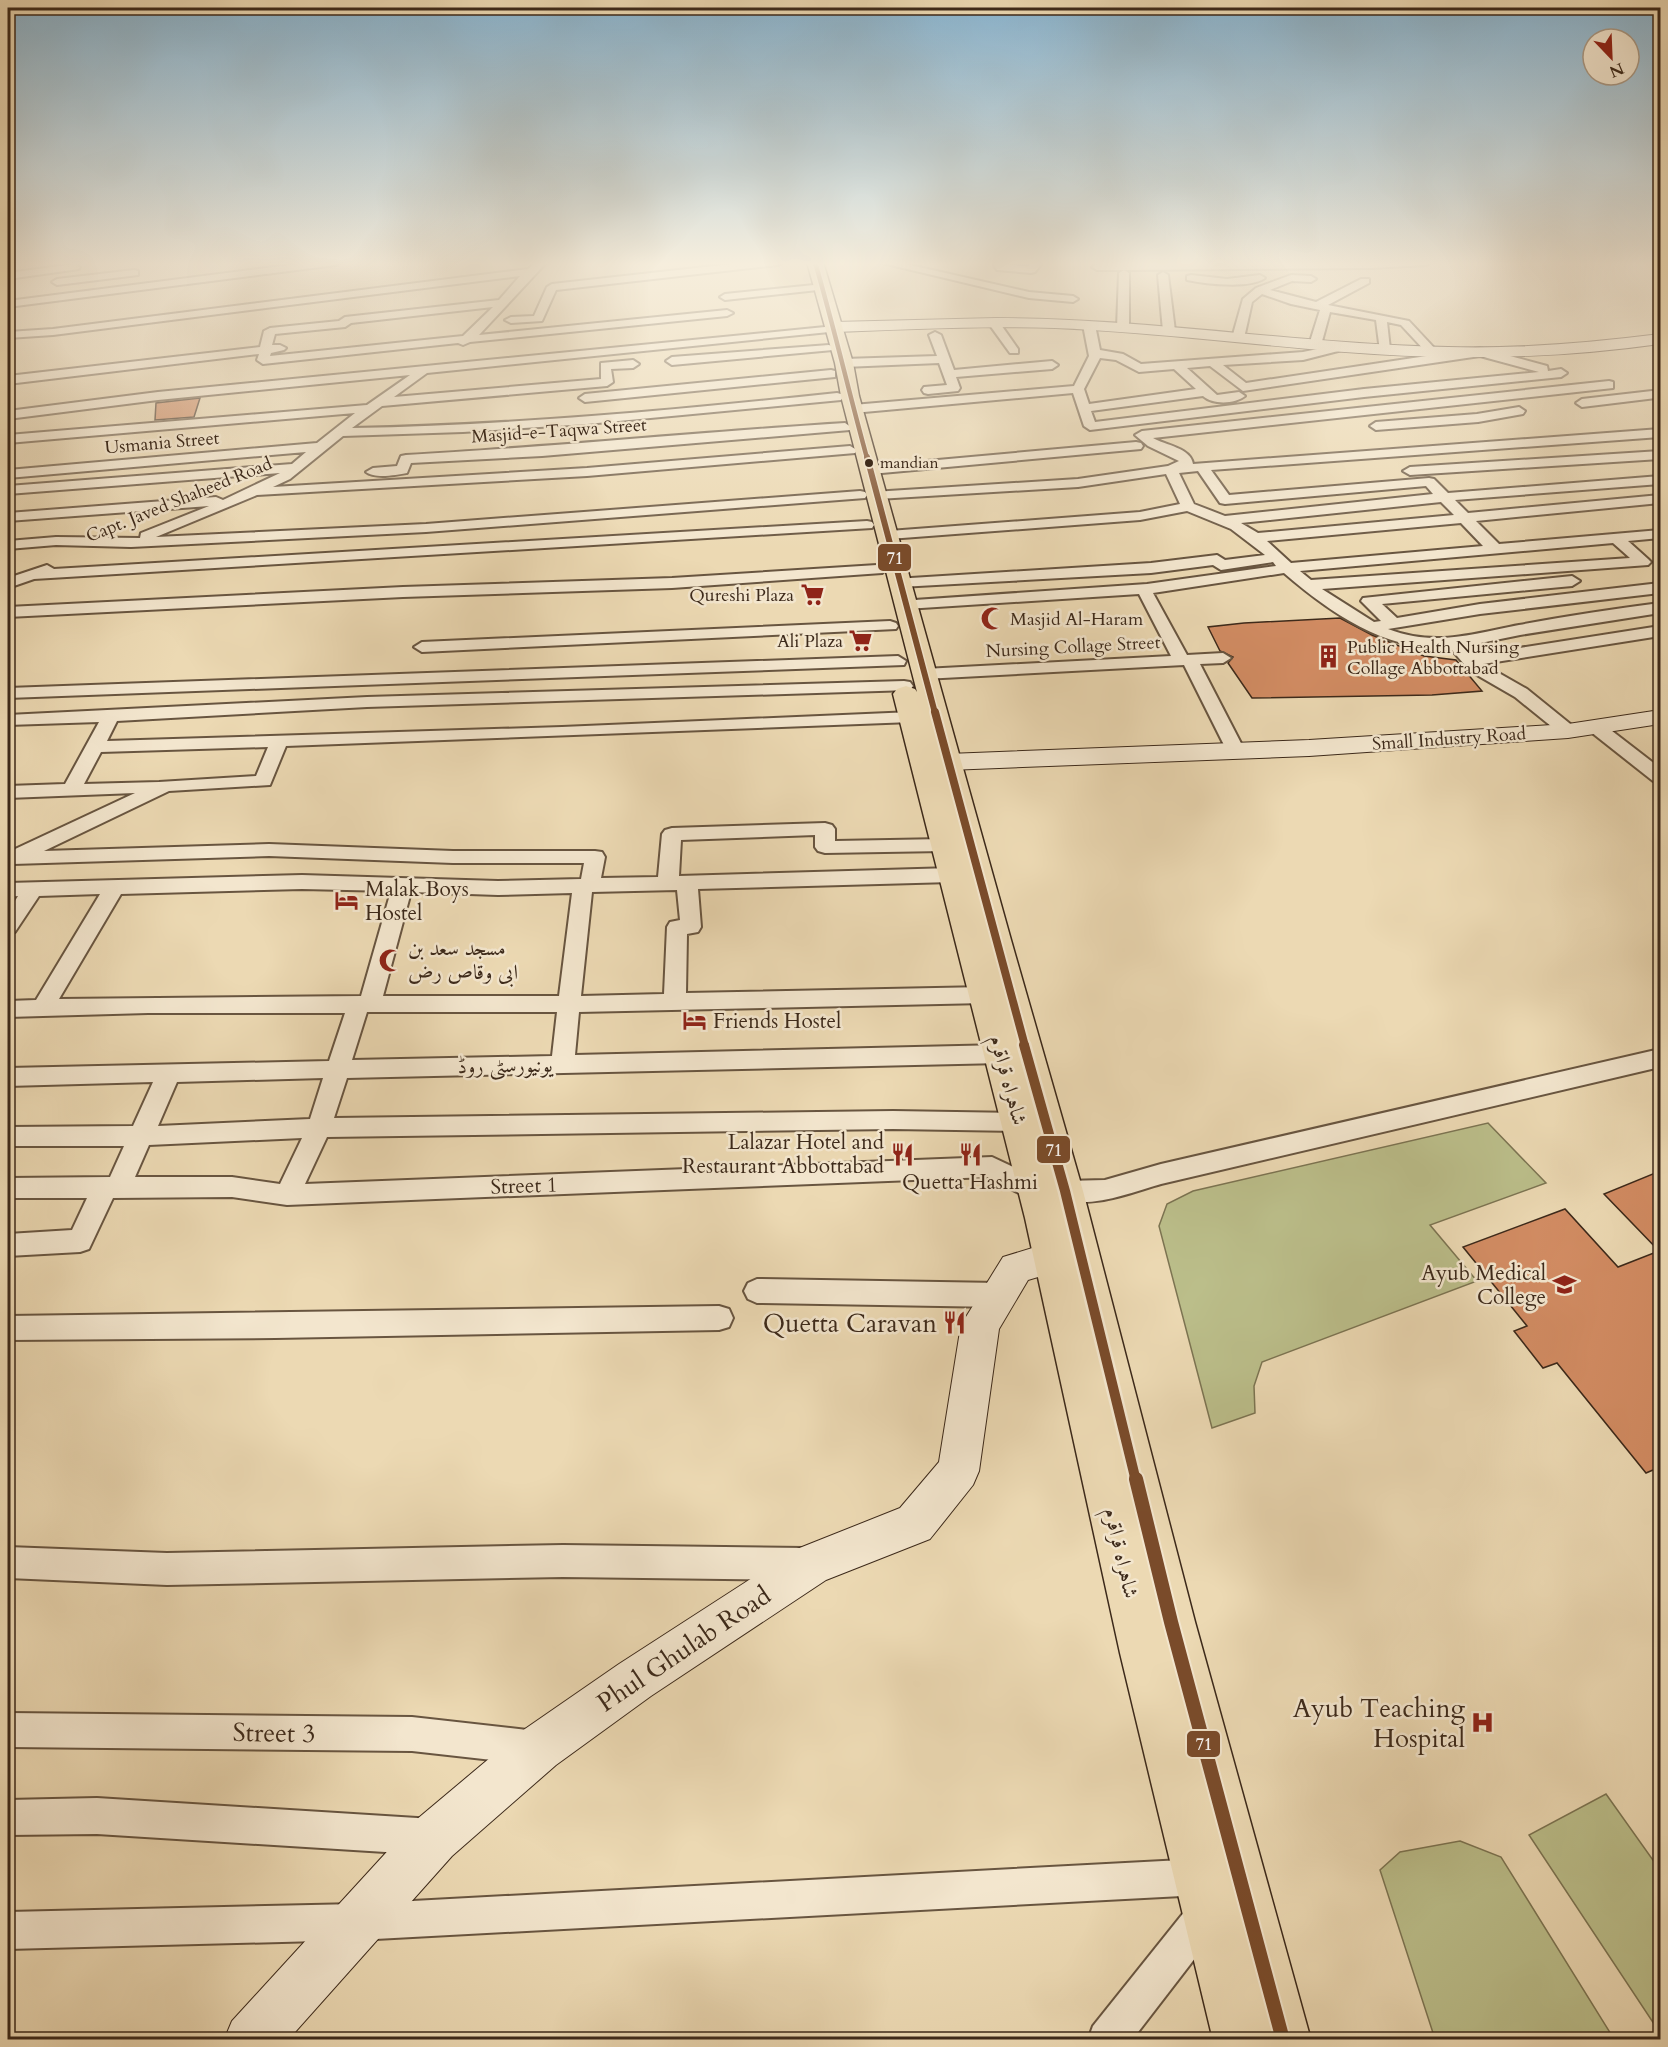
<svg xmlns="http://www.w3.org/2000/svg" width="1668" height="2047" font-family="Cardo,Amiri,serif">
	<rect width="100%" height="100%" fill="#ecd9b3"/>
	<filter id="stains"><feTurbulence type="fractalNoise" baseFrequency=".00333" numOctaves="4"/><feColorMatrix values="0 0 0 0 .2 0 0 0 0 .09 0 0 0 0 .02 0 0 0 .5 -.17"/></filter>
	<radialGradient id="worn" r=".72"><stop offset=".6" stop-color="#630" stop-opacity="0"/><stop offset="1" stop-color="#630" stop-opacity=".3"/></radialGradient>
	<!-- green -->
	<g fill="#bbbe8a" stroke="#7c7452" stroke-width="1.5">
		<polygon points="1488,1123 1546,1183 1430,1225 1477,1281 1262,1362 1254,1386 1255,1413 1212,1428 1159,1226 1167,1204 1193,1191"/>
		<polygon points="1606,1794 1660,1870 1660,2033 1529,1835"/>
		<polygon points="1460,1841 1501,1857 1614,2039 1435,2039 1380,1870 1400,1852"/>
	</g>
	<!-- building -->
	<g fill="#d28c63" stroke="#3c291a" stroke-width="1.5">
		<polygon points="200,398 194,417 155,420 156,403"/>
		<polygon points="1340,618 1372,635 1424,656 1456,660 1482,691 1432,695 1252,698 1228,663 1233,657 1220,651 1208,627 1244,623"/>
		<polygon points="1660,1171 1660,1467 1646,1473 1557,1363 1543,1368 1514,1331 1527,1326 1463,1247 1565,1209 1618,1267 1659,1251 1604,1194"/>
	</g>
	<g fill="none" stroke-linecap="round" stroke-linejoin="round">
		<defs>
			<g id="street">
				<polygon points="312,262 341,262 336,265 8,307 8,301"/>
				<path d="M536,262H547L479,335L727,310L733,313L727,316L470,342L463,345L458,343L263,364L257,360L259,354L8,384V376L260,347L264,331L270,328L339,321L345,317L499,300L520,276L53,335L8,338V332L53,329L528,269ZM493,307L463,336L270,356L271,353L284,350L286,348L280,345H272L275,334L345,327L351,323Z"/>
				<polygon points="750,262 783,262 778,265 556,290 542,321 511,323 505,320 511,317 534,316 547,287 552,284"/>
				<polygon points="878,262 897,262 1029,292 1073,296 1078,299 1073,302 1029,298"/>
				<polygon points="992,262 1028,267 1032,262 1043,262 1035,272 1031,273 997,270"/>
				<polygon points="1431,262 1426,265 1371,268 1124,270 1129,273 1129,328 1123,331 1117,328 1119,273 1124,270 1097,270 1092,267 1097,264"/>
				<polygon points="75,264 80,267 79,269 8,279 8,273"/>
				<polygon points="134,270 138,271 138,275 57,285 52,282 57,279"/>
				<polygon points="1163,272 1168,275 1175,331 1169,334 1163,331 1158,275"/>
				<path d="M1191,275L1227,279L1260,275L1265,278C1250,289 1206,284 1187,280V276Z"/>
				<polygon points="1291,275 1311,276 1316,279 1311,282 1292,281 1270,290 1316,302 1361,279 1369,279 1369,283 1328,305 1409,321 1437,351 1431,355 1427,353 1401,325 1387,322 1390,349 1384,353 1380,351 1376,320 1330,312 1321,345 1319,347 1311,347 1309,345 1320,310 1291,304 1262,294 1252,302 1244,338 1242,340 1234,340 1232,338 1243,299 1256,288"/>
				<polygon points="814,285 818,286 818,290 725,300 720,297 725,294"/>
				<polygon points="995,321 999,322 1018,349 1018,353 1010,353 989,324"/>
				<path d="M1089,322L1095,325L1100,350L1123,354L1141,364L1303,352L1342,344L1348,347L1346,349L1303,360L1223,365L1246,383L1480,348L1547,366L1548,371L1561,369L1567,373L1561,377L1364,397L1090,430L1084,426L1073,393L853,413L847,409L853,405L1074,386L1089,356L1083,325ZM1480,356L1539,372L1364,389L1095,422L1091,411L1203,396C1213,405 1235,404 1245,396L1239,392L1217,395L1187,368L1210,366L1243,391ZM1100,358L1116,360L1139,372L1174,369L1196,389L1089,404L1084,389Z"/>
				<path d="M825,327L829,328V332L427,373L394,397L601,379V363L633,360L639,364L633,368L611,369L613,382L607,386L382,406L352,428C515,425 676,410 837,393L841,394L843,397L841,400L587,424L463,432L343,436L290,479L273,487L587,468L850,446L857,450L855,453L587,476L257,495L156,537L426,524L860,491L865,492L867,495L865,498L426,532L131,547L56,545L8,549V541L56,537L140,538L141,533L209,506L8,521V513L216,497L223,500L280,473L8,494V486L292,464L306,452L8,478V470L317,443L355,413L8,443V435L367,405L410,375L158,400L8,419V411L158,392Z"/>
				<polygon points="935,332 941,335 954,370 1052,361 1058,365 1052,369 956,377 960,388 958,391 928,394 924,393 922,390 924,387 947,385 939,363 844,367 838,363 844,359 937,356 929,335"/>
				<polygon points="829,345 835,348 833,350 672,365 666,361 672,357"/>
				<polygon points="831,370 835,371 835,377 585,402 579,398 585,394"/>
				<path d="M1609,381L1613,382V388L1153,438C1165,445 1191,448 1193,464L1660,429V437L1211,470L1229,495L1429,478L1434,479L1448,493L1660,476V484L1455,500L1468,513L1660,495V503L1476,521L1499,544L1660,530V538L1628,541L1648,559L1651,562L1648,565L1322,589L1374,622L1381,621L1361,601L1363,598L1572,576L1580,581L1572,586L1382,604L1397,618L1480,604L1660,583V593L1480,614L1388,629C1436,647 1471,634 1519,625C1566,616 1614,609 1660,603V613L1520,635L1466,646L1474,655L1660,626V636L1483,664L1527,689L1574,727L1577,731L1574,735H1562L1515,697L1470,671L1451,649C1384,650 1333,615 1284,573L1153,593L1187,655L1223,653L1231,658L1223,663L1200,664L1245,751L1242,755H1230L1227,751L1184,665L924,679L916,674L924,669L1171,656L1139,594L906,609L898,604L900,601L1147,584L1276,566L1273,562L1221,570L1213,565L1151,573L900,587L892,582L895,579L1151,563L1217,555L1225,560L1265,555L1231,529L1187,511L1140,520L889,539L882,535L889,531L1140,512L1180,504L1166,474L1078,487L878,499L873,498L871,495L873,492L1078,479L1168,466L1179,461L1148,446L1135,435L1142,431ZM1198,471L1220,503L1225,504L1426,486L1433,494L1225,516L1194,504L1179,473ZM1441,502L1454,515L1258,533L1241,523ZM1461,523L1483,546L1291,563L1267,541ZM1613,543L1630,558L1311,580L1300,571Z"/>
				<polygon points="1652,391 1656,392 1658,395 1656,398 1582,407 1576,403 1582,399"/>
				<polygon points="1519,407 1525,411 1523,414 1478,422 1376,430 1370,426 1376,422 1477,414"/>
				<path d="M845,423L851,427L850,430L542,456L411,463L407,473C396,475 375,479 366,472L373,468L397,466L401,456L406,455C553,447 698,432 845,423Z"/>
				<polygon points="1136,442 1141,443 1143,446 1141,449 871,474 864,470 871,466"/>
				<polygon points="1660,451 1660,459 1410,475 1403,471 1410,467"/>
				<polygon points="867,521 872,522 874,525 872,528 34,579 8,588 8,578 47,565 54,569"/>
				<polygon points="877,565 882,567 885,570 882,573 672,588 403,597 8,617 8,607 403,587 672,578"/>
				<polygon points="890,621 896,623 898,626 896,629 422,652 414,647 422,642"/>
				<polygon points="898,656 906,661 904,665 8,698 8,688"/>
				<path d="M904,681L910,682L913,686L910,690L367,707L117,721L107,741L562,727L912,712L918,713L921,717L918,721L912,722L286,746L270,785L169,791L44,851L269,844L453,851H595L602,852L605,857L601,878L658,877L662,834L665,830L672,828L825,823L832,825L835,829V841L944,839L951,841L954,845L951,849L944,851L825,853L818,851L815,847V835L681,840L679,876L952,868L959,870L962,875L959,880L952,882L698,889L701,927L698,932L687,934L686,993L985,987L993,989L996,995L993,1001L985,1003L579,1012L575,1055L1002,1045L1010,1048L1013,1054L1010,1060L1002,1063L347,1078L334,1118L893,1111L1019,1113L1028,1115L1031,1122L1028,1129L1019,1131L893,1129L327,1137L305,1184L992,1157L1045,1182L1049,1189L1045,1196C1027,1202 1005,1185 989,1177L287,1205L232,1197L113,1198L89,1249L80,1252L8,1256V1234L72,1230L87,1198H8V1178L110,1177L124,1146H8V1127L133,1126L153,1082L8,1086V1068L329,1061L345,1013H148L8,1017V1001L36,1000L100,894L39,896L15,932L8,934V912L18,896L8,897V883L302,875L498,881L581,879L584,863H453L269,856L13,864L8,863V853L13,850L135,793L8,798V786L65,784L99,722L8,725V715L367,697ZM268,747L256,776L159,782L84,784L101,752ZM302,889L391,891L361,996L59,999L121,894ZM677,890L680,920L670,922L667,927L664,994L581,996L592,892ZM411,892L498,895L572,893L559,996H383ZM367,1012H557L552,1056L352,1060ZM323,1078L310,1119L158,1126L177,1082ZM302,1138L280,1184L232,1177H135L149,1145Z"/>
				<polygon points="1597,723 1603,724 1660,768 1660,782 1653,781 1591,732 1588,728 1591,724"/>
				<path d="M1660,1049V1067L1161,1184C1129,1193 1090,1210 1056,1198L1052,1191L1056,1184L1065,1181L1105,1180L1161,1164Z"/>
				<polygon points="757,1279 999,1283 1008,1287 1012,1295 1008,1303 999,1307 757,1303 748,1299 744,1291 748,1283"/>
				<polygon points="719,1306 729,1309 733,1318 729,1327 719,1330 275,1338 8,1340 8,1316"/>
				<polygon points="563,1545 804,1548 815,1553 820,1564 815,1575 804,1580 563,1577 167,1585 8,1578 8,1547 167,1553"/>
				<polygon points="8,1713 412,1717 536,1731 548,1736 553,1748 548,1760 536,1765 412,1751 8,1747"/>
				<polygon points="97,1798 433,1819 446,1824 451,1837 446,1850 433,1855 97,1834 8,1835 8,1800"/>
				<polygon points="1201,1859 1214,1864 1219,1877 1214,1890 1201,1895 357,1940 8,1949 8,1912 357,1904"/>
				<polygon points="1206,1896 1219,1901 1224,1914 1219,1927 1132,2040 1088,2040 1093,2026 1193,1901"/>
			</g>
			<g id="secondary">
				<path d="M996,318C1147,318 1297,344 1448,347C1519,349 1589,343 1660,334V344C1590,354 1520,358 1448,357C1329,355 1211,337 1092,330C1006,324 920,329 834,332L826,327L834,322Z"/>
				<polygon points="1660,710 1660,724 1568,738 1309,756 948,770 939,767 935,762 939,757 948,754 1309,740 1568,724"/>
				<polygon points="1052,1242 1065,1247 1070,1258 1065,1269 1028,1280 999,1329 979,1471 973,1485 930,1539 826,1580 651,1696 556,1765 452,1856 288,2040 224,2040 232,2021 416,1820 522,1731 619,1664 797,1549 900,1508 939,1462 961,1325 1003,1257"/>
			</g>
			<polygon id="highway" points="807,262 823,262 853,363 859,396 1011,940 1083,1191 1195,1622 1311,2040 1213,2040 1120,1653 1025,1218 893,694 897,689 906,686 915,689 917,692 841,396 835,363"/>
		</defs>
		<!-- street casing -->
		<use href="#street" stroke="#685540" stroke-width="4"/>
		<!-- secondary casing -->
		<use href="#secondary" stroke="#3c291a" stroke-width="2"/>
		<!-- highway casing -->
		<use href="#highway" stroke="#3c291a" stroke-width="3"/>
		<!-- street -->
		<use href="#street" fill="#f3e6ce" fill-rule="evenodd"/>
		<!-- secondary -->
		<use href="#secondary" fill="#f3e6ce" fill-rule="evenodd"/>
		<!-- highway -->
		<use href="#highway" fill="#ecd9b3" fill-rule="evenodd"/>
		<defs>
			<path id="bus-1-far4" d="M815,262C834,327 849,393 867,458"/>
			<polyline id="bus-1-far3" points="867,457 935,713"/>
			<polyline id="bus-1-far2" points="935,712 1025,1046"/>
			<polyline id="bus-1-far1" points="1024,1045 1065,1191 1136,1481"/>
			<polyline id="bus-1" points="1136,1479 1171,1622 1283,2040"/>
		</defs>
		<!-- bus-1-far4 casing -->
		<use href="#bus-1-far4" stroke="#f3e6ce" stroke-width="7"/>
		<!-- bus-1-far3 casing -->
		<use href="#bus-1-far3" stroke="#f3e6ce" stroke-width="9"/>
		<!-- bus-1-far2 casing -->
		<use href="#bus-1-far2" stroke="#f3e6ce" stroke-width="12"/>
		<!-- bus-1-far1 casing -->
		<use href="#bus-1-far1" stroke="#f3e6ce" stroke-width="15"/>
		<!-- bus-1 casing -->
		<use href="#bus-1" stroke="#f3e6ce" stroke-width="18"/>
		<!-- bus-1-far4 -->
		<use href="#bus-1-far4" stroke="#7a4b2a" stroke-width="4.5"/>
		<!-- bus-1-far3 -->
		<use href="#bus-1-far3" stroke="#7a4b2a" stroke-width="6"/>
		<!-- bus-1-far2 -->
		<use href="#bus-1-far2" stroke="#7a4b2a" stroke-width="8"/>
		<!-- bus-1-far1 -->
		<use href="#bus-1-far1" stroke="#7a4b2a" stroke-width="10"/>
		<!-- bus-1 -->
		<use href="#bus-1" stroke="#7a4b2a" stroke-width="14"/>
	</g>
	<!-- sky -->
	<linearGradient id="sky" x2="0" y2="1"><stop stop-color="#89b6d3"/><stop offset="0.48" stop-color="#f6eedd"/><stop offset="1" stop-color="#f6eedd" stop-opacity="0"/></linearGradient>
	<rect width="1668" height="549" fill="url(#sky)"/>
	<!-- icons -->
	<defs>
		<symbol id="supermarket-bare" viewBox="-9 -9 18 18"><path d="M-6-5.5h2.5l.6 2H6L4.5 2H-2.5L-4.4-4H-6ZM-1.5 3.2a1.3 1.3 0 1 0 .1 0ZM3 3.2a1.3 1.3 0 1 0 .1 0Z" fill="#8f2418" stroke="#f3e6ce" stroke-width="2.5" paint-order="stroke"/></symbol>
		<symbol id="mosque-bare" viewBox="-9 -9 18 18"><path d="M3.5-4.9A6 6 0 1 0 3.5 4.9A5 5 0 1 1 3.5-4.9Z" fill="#8f2418" stroke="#f3e6ce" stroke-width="2.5" paint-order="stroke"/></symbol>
		<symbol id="building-bare" viewBox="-9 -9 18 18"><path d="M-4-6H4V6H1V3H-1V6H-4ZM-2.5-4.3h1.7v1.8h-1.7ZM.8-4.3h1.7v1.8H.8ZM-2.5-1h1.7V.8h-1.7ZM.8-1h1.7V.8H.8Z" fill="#8f2418" stroke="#f3e6ce" stroke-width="2.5" paint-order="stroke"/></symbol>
		<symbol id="hotel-bare" viewBox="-9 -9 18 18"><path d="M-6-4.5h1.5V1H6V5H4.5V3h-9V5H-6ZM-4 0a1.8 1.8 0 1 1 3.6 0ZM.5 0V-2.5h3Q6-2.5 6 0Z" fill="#8f2418" stroke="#f3e6ce" stroke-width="2.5" paint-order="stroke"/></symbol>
		<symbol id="restaurant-bare" viewBox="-9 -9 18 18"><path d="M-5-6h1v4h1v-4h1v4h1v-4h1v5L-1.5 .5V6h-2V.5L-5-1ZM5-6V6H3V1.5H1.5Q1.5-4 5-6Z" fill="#8f2418" stroke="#f3e6ce" stroke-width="2.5" paint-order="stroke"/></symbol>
		<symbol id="university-bare" viewBox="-9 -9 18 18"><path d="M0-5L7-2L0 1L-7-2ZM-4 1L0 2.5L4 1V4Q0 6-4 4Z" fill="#8f2418" stroke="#f3e6ce" stroke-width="2.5" paint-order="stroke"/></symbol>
		<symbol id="hospital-bare" viewBox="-9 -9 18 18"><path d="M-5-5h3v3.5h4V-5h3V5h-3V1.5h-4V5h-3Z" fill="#8f2418" stroke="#f3e6ce" stroke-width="2.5" paint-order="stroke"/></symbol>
	</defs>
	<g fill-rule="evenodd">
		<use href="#supermarket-bare" x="796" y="578" width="33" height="33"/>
		<use href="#mosque-bare" x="976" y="602" width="33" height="33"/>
		<use href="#supermarket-bare" x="844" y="624" width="33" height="33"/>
		<use href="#building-bare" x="1312" y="640" width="33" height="33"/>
		<use href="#hotel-bare" x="330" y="884" width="33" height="33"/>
		<use href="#mosque-bare" x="374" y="944" width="33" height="33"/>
		<use href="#hotel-bare" x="678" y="1004" width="33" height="33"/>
		<use href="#restaurant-bare" x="886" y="1138" width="33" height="33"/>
		<use href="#restaurant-bare" x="954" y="1138" width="33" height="33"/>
		<use href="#university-bare" x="1548" y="1268" width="33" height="33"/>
		<use href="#restaurant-bare" x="938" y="1306" width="33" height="33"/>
		<use href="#hospital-bare" x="1466" y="1706" width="33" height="33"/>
	</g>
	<!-- markers -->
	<circle fill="#3c291a" stroke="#f3e6ce" stroke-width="2" cx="869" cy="463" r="5"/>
	<g text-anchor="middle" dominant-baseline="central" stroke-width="5" stroke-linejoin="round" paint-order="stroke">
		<!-- far-bus labels -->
		<g font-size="16" fill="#3c291a" stroke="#f3e6ce" text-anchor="start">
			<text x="880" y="463">mandian</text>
		</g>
		<!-- far-street labels -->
		<g font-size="18" fill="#3c291a" stroke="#f3e6ce">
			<text transform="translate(559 431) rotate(-4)">Masjid-e-Taqwa Street</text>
			<text transform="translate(162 443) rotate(-5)">Usmania Street</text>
			<text transform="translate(179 500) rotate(-22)">Capt. Javed Shaheed Road</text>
			<text transform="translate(1073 647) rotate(-3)">Nursing Collage Street</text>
			<text transform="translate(1449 739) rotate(-4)">Small Industry Road</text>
		</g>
		<!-- far-poi labels -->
		<g font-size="18" fill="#3c291a" stroke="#f3e6ce" text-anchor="end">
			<text x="794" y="595">Qureshi Plaza</text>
			<text x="1010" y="619" text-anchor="start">Masjid Al-Haram</text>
			<text x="843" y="641">Ali Plaza</text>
			<text x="1347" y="647" text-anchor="start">Public Health Nursing<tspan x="1347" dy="21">Collage Abbottabad</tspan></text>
		</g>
		<!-- poi labels -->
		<g font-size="21" fill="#3c291a" stroke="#f3e6ce" text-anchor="start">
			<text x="365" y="889">Malak Boys<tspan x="365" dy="24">Hostel</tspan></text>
			<text x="408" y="948">مسجد سعد بن<tspan x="408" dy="24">ابی وقاص رض</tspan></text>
			<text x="713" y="1021">Friends Hostel</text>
			<text x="884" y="1142" text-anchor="end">Lalazar Hotel and<tspan x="884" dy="24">Restaurant Abbottabad</tspan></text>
			<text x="970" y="1182" text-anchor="middle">Quetta Hashmi</text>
			<text x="1546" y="1273" text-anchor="end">Ayub Medical<tspan x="1546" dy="24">College</tspan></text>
		</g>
		<!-- street labels -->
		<g font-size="21" fill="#3c291a" stroke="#f3e6ce">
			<text transform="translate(505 1066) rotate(-1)">یونیورسٹی روڈ</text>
			<text transform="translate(1008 1080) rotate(75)">شاہراہ قراقرم</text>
			<text transform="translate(524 1186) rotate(-2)">Street 1</text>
			<text transform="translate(1121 1553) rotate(77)">شاہراہ قراقرم</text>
		</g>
		<!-- near-poi labels -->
		<g font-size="26" fill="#3c291a" stroke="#f3e6ce" text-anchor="end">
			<text x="937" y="1323">Quetta Caravan</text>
			<text x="1465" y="1708">Ayub Teaching<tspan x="1465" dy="30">Hospital</tspan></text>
		</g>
		<!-- near-street labels -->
		<g font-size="26" fill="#3c291a" stroke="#f3e6ce">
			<text transform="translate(684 1649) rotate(-34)">Phul Ghulab Road</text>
			<text transform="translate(274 1733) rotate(1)">Street 3</text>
		</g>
	</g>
	<g stroke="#f3e6ce" stroke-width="2">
		<rect x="877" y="543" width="35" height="29" rx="6" fill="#7a4b2a"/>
		<rect x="1036" y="1135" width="35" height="29" rx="6" fill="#7a4b2a"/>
		<rect x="1186" y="1730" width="35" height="28" rx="6" fill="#7a4b2a"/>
	</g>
	<g font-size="16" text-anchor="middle" font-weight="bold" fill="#fff">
		<text x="895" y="564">71</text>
		<text x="1054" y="1156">71</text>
		<text x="1204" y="1750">71</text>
	</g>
	<!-- margin -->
	<rect width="1668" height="2047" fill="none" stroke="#ecd9b3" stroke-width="30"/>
	<rect x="9" y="9" width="1650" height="2029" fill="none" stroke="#3c291a" stroke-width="3"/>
	<rect x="15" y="15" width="1638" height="2017" fill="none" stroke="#3c291a" stroke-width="1.5"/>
	<!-- north arrow -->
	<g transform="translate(1611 57) rotate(157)"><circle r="28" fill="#f3e6ce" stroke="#aa9a86" stroke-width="1.5"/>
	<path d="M0-4.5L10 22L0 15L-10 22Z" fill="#8f2418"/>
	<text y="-9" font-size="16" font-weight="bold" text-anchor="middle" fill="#3c291a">N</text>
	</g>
	<rect width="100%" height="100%" filter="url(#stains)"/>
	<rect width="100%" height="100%" fill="url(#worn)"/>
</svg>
